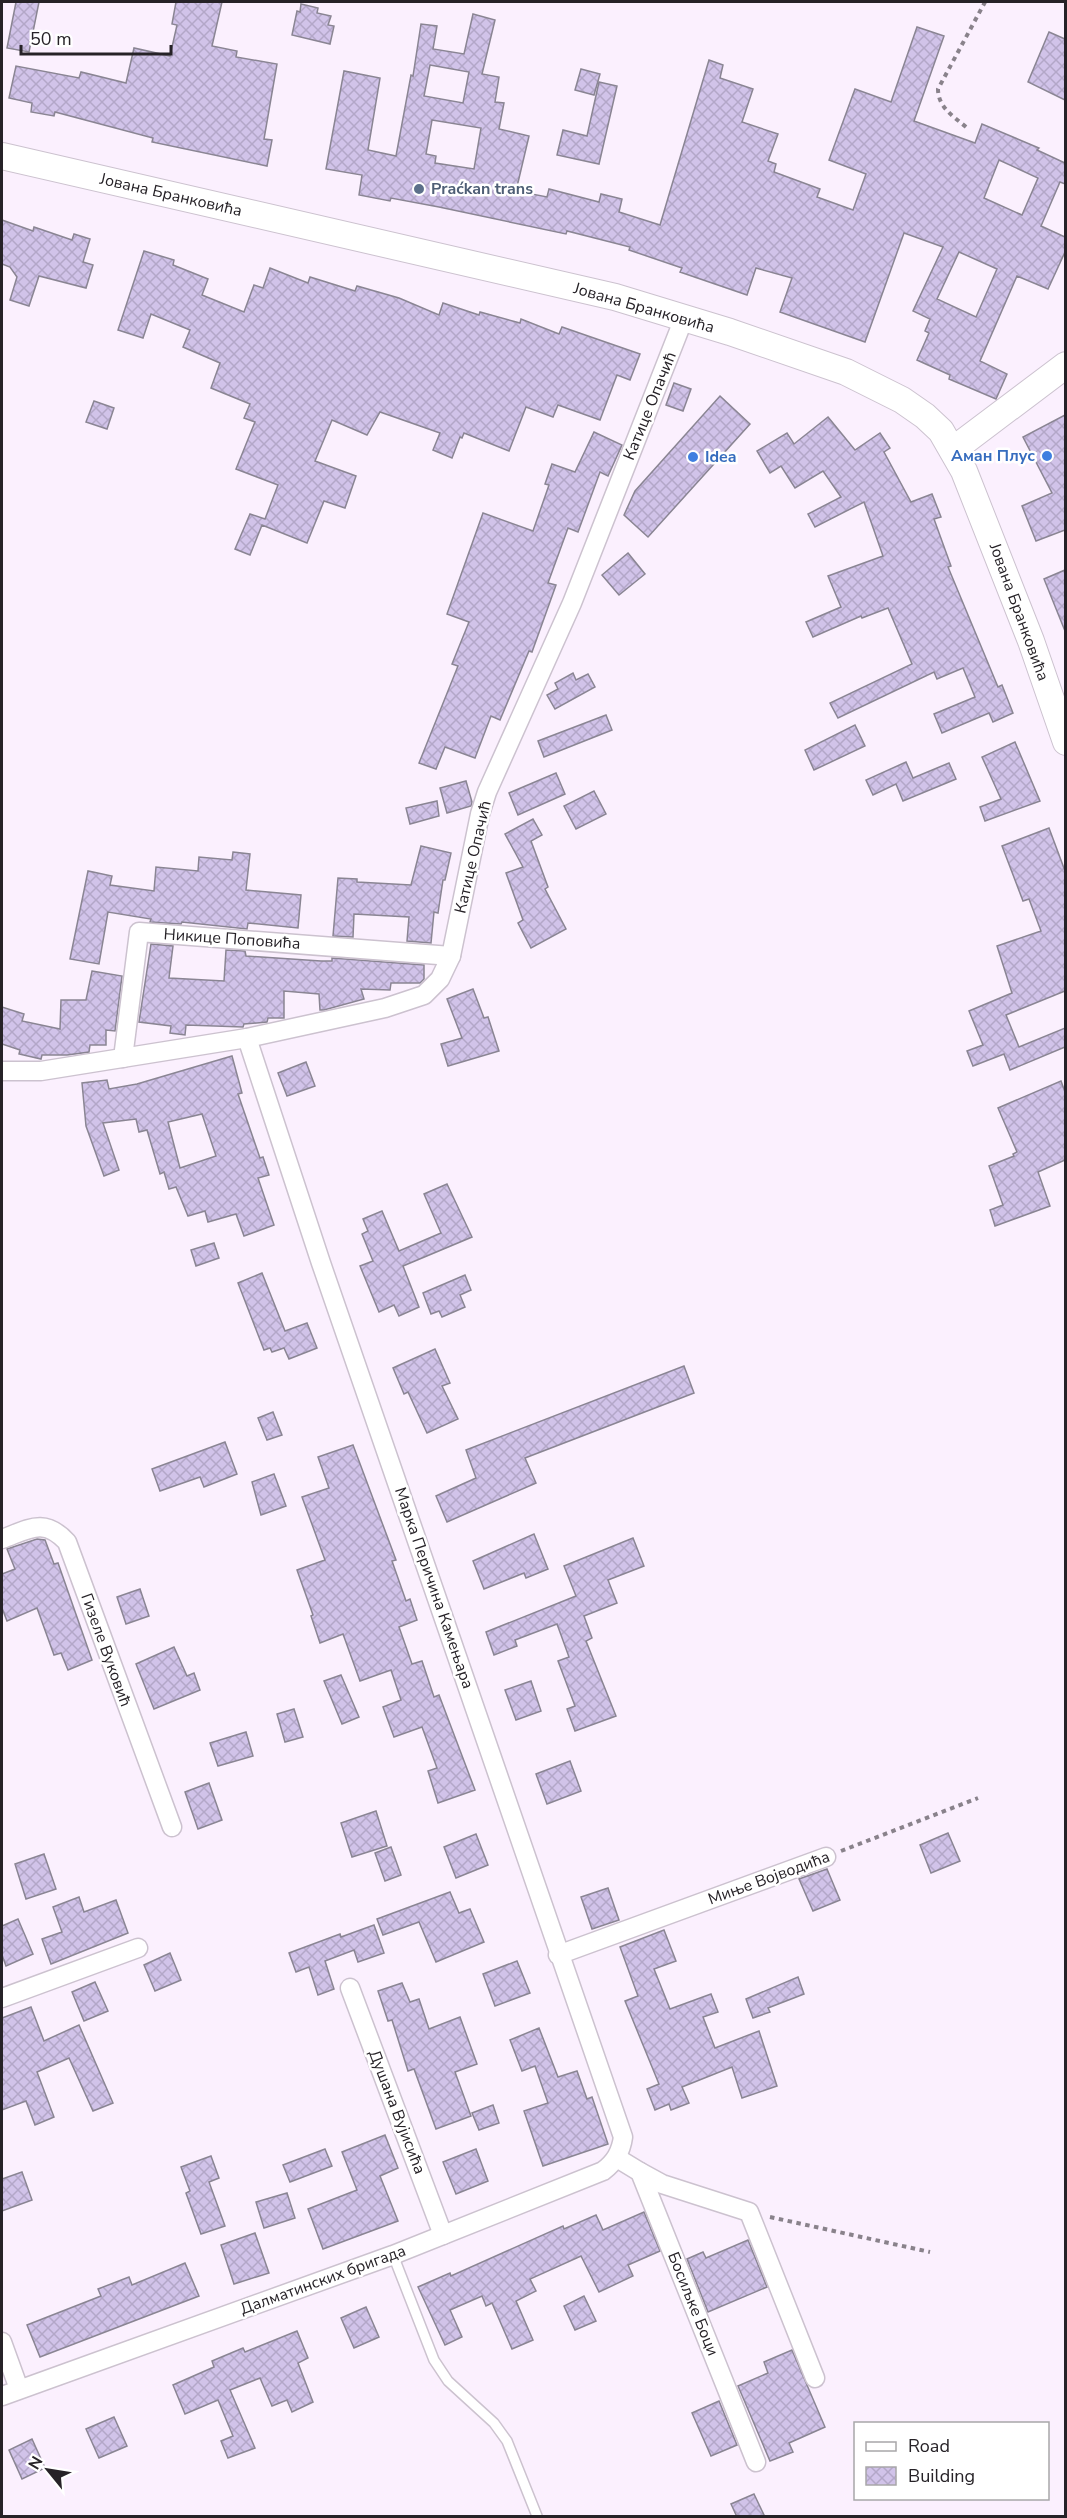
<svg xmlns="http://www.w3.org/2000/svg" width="1067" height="2518" font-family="'Nunito Sans',sans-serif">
	<defs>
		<pattern id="building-cross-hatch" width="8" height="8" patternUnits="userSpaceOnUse" patternTransform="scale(1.5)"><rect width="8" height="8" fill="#d1c3e9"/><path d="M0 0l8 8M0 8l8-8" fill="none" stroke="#b3a7c8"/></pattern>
	</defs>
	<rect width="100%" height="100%" fill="#fbf0fe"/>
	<!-- building -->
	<g fill="url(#building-cross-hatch)" stroke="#8a8593" stroke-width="1.5" fill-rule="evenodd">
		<polygon points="16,2 39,2 29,52 7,48"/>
		<polygon points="176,2 222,2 212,46 237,51 236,57 277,64 264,139 272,140 267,166 152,142 153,138 55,112 54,116 31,112 32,103 9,98 16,66 79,78 81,72 126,83 134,48 170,56 177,25 172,24"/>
		<polygon points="301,4 318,8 317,13 331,16 328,25 334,26 330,44 292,35 297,11 300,12"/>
		<path d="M473,14L495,20L482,74L499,77L495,102L504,103L499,129L529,136L516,191L547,197L549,189L599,202L601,194L622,199L619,212L660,225L709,60L723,65L720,78L753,89L742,122L778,134L768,161L776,164L774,172L820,189L817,197L853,210L866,174L829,160L855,89L891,102L917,27L944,36L914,121L975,143L982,124L1039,148L1037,150L1065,163V184L1060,182L1041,226L1065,237V252L1048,289L1017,276L980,361L1007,374L996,399L949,379L950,375L917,360L929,333L925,331L930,319L913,311L943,247L904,233L865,342L780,312L792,278L756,268L747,295L680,272L682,268L629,250L630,247L567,231L566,234L439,207L391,198L390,201L359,195L362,175L326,169L344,71L380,78L368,150L396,156L411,75L413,76L421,24L437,26L433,49L464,54ZM430,65L469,72L463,103L424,96ZM432,120L481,128L474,169L435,163L436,156L426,154ZM999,160L1038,178L1022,215L984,198ZM959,252L997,269L976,317L937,299Z"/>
		<polygon points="1049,32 1065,39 1065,100 1028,82"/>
		<polygon points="581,69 600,74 594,95 575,90"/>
		<polygon points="599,82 617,86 599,164 557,155 563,130 587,136"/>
		<polygon points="2,220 33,231 34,227 72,240 74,234 90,239 83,262 93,265 86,288 39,276 29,306 10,300 17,277 10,267 2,264"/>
		<polygon points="144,251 174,260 173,265 208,279 202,295 244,312 254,285 263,288 270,268 308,283 310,277 355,291 357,286 399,298 439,315 443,303 479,315 480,312 520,323 521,319 559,334 562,327 640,354 630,380 617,375 600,420 558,405 553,417 526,407 509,451 464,433 462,438 460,437 452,458 433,450 440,433 380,412 367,435 332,420 315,461 356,476 345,508 324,501 307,543 262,525 250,555 235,549 250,514 265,519 278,485 236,469 255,422 244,418 250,404 211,388 220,363 183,347 190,330 151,314 143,338 118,330"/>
		<polygon points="674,383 691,389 683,411 666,405"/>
		<polygon points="720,396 750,424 648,537 624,515 635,491"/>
		<polygon points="94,401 114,408 107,429 86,422"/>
		<polygon points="1065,415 1065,530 1036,541 1022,506 1052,493 1023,437"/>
		<polygon points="828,417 855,450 880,433 890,448 884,452 911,502 932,494 941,517 934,519 951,566 948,567 998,687 1002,685 1013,713 993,722 989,713 942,733 934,714 975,697 963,668 937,679 934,672 838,718 830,703 912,664 888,608 862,618 861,616 813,637 806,622 841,607 828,576 883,556 864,502 815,527 808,514 841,497 823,471 795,488 781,466 770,473 757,451 787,433 794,444"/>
		<polygon points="594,432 622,445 608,476 600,472 578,532 568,528 548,583 556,585 532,652 529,651 500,720 491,716 475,758 445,747 436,769 419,763 458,666 452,664 469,622 447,614 483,513 533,531 549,485 545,484 552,464 575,472"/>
		<polygon points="628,553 645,574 619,595 602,575"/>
		<polygon points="1065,570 1065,631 1044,579"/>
		<polygon points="573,673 576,680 588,674 595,687 555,709 547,695 558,689 555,683"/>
		<polygon points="606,715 612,730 544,757 538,741"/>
		<polygon points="855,725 865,746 814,770 805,750"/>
		<polygon points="1015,742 1040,801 985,821 980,807 1001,799 982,757"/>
		<polygon points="906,762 913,778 949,763 956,779 903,801 896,784 873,795 866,780"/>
		<polygon points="556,773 565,794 518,815 509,793"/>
		<polygon points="466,781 472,802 471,806 447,813 440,788"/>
		<polygon points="594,791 606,814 576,829 564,806"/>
		<polygon points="437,801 439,816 410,824 406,808"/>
		<polygon points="533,819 542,835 531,841 548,887 545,889 566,929 531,948 518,923 523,920 506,873 523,867 505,834"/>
		<polygon points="1049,828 1065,871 1065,991 1006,1015 1019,1047 1065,1028 1065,1047 1010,1070 1004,1054 973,1066 967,1051 983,1045 969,1011 1012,993 997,946 1041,931 1029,899 1023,901 1002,846"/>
		<polygon points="421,846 451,853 445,880 443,880 438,913 434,912 431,943 407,941 409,917 354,914 353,937 333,936 338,878 357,879 357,882 411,885"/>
		<polygon points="233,852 250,854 246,890 301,895 298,928 248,923 247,929 182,922 181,924 150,922 151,919 108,912 99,964 70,959 88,871 112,876 110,885 154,891 156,867 198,871 199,857 232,860"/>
		<polygon points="151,944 173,946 169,978 224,981 226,950 245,951 246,956 321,961 332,961 332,958 424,965 424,979 420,983 391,983 390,990 361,989 364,999 324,1010 320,1010 319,994 284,991 284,1018 268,1018 267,1022 244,1024 243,1027 186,1025 185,1035 170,1033 171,1026 139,1022"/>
		<polygon points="92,971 122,976 115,1031 106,1030 106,1045 90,1045 89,1052 67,1055 42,1055 41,1059 19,1054 20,1050 2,1044 2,1007 24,1014 22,1021 60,1029 61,1000 86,1000"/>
		<polygon points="473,989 484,1018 488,1017 499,1051 448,1066 441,1044 462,1038 447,999"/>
		<path d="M232,1056L242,1093L238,1094L260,1158L263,1157L269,1175L258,1178L274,1225L244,1236L236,1214L208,1222L205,1211L188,1216L176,1187L169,1189L164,1172L160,1174L147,1130L139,1132L136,1119L103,1123L119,1170L104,1176L86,1126L82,1083L107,1080L109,1089L137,1084ZM202,1114L216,1156L180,1168L168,1122Z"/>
		<polygon points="306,1062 315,1086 287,1096 278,1073"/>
		<polygon points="1061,1081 1065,1092 1065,1160 1038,1172 1050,1206 995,1226 990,1210 1003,1205 989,1166 1014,1156 1013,1154 1017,1152 998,1108"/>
		<polygon points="447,1184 472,1237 403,1266 419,1307 399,1316 394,1305 379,1312 360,1266 373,1261 362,1234 368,1231 363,1219 382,1211 399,1251 441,1233 424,1194"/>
		<polygon points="214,1243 219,1258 196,1266 191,1250"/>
		<polygon points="262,1273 285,1331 307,1323 317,1348 289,1359 284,1348 272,1352 270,1348 264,1350 238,1283"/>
		<polygon points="465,1275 471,1290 460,1295 465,1307 442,1317 439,1311 431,1314 423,1293"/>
		<polygon points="435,1349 450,1383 442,1386 458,1419 427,1433 408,1392 404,1394 393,1368"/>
		<polygon points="684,1366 694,1393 525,1458 536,1483 447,1522 436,1496 476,1478 466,1450"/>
		<polygon points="273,1412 282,1435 267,1440 258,1418"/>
		<polygon points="225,1442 237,1474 204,1487 200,1477 160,1491 152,1469"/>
		<polygon points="353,1445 396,1560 392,1561 406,1601 410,1599 417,1620 399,1627 412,1664 422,1661 434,1697 439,1695 475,1790 438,1803 428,1771 437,1768 422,1727 394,1737 383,1707 401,1700 391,1670 360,1681 343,1634 320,1643 311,1616 313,1615 297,1570 325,1560 302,1497 329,1488 318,1457"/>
		<polygon points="274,1474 286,1506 261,1515 252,1482"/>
		<polygon points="534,1534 548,1569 526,1578 524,1573 484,1589 473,1561"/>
		<polygon points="633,1538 644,1566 608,1580 617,1603 584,1616 592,1638 586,1641 616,1716 575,1731 567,1709 575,1706 558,1661 569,1657 557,1624 515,1640 517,1646 494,1655 486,1632 576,1596 564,1566"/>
		<polygon points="37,1539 45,1540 54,1564 58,1563 92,1660 68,1670 61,1653 54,1655 37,1608 7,1621 2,1608 2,1574 15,1569 7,1549"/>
		<polygon points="140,1589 149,1616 126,1624 117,1597"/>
		<polygon points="174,1647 187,1676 194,1673 200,1690 154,1709 136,1664"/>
		<polygon points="341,1675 359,1717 342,1724 324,1681"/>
		<polygon points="531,1681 541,1711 516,1720 505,1690"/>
		<polygon points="294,1709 303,1737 285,1742 277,1714"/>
		<polygon points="246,1732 253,1756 218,1766 210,1743"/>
		<polygon points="570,1761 581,1791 547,1804 536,1774"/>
		<polygon points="209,1783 222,1820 198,1829 185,1792"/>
		<polygon points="376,1811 387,1846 352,1857 341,1823"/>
		<polygon points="948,1833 960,1861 931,1873 920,1845"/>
		<polygon points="476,1834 488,1865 456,1878 444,1847"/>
		<polygon points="391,1847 401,1875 385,1881 375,1853"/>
		<polygon points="44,1854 56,1889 26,1899 15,1864"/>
		<polygon points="827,1869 840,1900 813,1911 799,1879"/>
		<polygon points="608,1888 619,1920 592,1929 581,1897"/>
		<polygon points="450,1892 459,1913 470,1909 484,1942 436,1962 419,1922 383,1935 377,1919"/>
		<polygon points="79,1897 84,1912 116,1900 128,1933 51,1964 42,1939 62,1932 53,1907"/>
		<polygon points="18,1919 33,1954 6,1966 2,1955 2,1926"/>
		<polygon points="374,1925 384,1953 358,1962 354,1950 325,1961 334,1989 318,1995 309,1967 296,1972 289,1953 340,1934 341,1937"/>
		<polygon points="664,1930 676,1961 654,1969 670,2009 711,1994 718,2012 703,2017 715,2048 759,2031 777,2086 742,2098 732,2067 682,2087 689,2103 671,2110 669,2104 655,2110 647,2089 659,2084 625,2001 638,1996 620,1947"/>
		<polygon points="170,1953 181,1980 155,1991 144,1965"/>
		<polygon points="517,1961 530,1993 495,2006 483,1974"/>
		<polygon points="798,1977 804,1994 768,2008 770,2012 753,2018 746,1999"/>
		<polygon points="95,1982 108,2011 84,2021 72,1992"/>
		<polygon points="402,1983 410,2002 419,1999 429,2029 460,2017 477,2064 455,2072 471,2116 436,2129 414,2069 408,2071 392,2020 388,2021 378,1991"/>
		<polygon points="31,2007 44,2041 79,2025 113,2103 93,2111 69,2058 37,2072 54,2117 35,2125 26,2101 2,2110 2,2018"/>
		<polygon points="539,2028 558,2077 577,2071 587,2099 592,2097 608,2144 543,2166 524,2111 548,2103 535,2066 522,2071 510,2040"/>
		<polygon points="493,2105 499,2123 479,2130 472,2113"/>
		<polygon points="385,2135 398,2168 380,2176 398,2221 323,2249 308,2209 357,2190 342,2152"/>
		<polygon points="325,2149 332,2166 290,2182 283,2165"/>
		<polygon points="476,2149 488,2181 456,2194 443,2162"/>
		<polygon points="211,2156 219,2178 209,2182 225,2226 201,2234 186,2193 190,2191 181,2167"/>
		<polygon points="22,2172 32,2200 2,2211 2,2179"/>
		<polygon points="287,2193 295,2218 264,2228 256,2202"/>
		<polygon points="644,2212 660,2251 628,2265 633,2276 599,2292 581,2256 530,2279 536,2291 516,2301 533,2340 512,2349 492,2303 486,2306 482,2296 450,2310 462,2337 445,2345 418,2287 450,2273 451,2276 563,2226 564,2229 596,2215 603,2230"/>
		<polygon points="255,2233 269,2273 234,2284 221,2245"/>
		<polygon points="748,2240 767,2287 708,2312 687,2259 703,2252 706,2258"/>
		<polygon points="185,2263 199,2296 40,2357 27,2325 101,2296 98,2289 129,2277 132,2285"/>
		<polygon points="584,2296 596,2321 575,2330 564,2306"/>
		<polygon points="366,2307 379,2337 354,2348 341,2318"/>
		<polygon points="297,2331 308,2358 298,2363 313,2402 292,2412 287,2400 272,2406 260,2378 230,2390 255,2448 228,2458 221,2441 233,2436 218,2400 185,2414 173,2385 214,2367 212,2361 243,2348 245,2352"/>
		<polygon points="792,2350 825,2427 789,2443 793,2452 770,2461 738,2386 768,2373 764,2362"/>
		<polygon points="719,2401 737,2445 711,2456 692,2413"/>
		<polygon points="114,2417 127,2446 99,2458 86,2429"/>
		<polygon points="32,2439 45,2468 22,2479 9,2450"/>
		<polygon points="754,2494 765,2517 737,2517 731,2504"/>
	</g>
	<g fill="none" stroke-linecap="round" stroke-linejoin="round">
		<defs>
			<polyline id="lane" points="393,2255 434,2360 448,2381 494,2423 507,2441 537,2516"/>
			<g id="street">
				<polyline points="123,1058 139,932 451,956"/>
				<polyline points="2,1071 41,1071 247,1038 385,1008 424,995 440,979 451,956 480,814 487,792 572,603 684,318"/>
				<path d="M2,1539C29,1529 44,1517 67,1542L172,1827"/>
				<polyline points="558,1955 826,1857"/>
				<polyline points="350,1988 443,2235"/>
				<polyline points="2,1998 138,1948"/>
				<polyline points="617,2158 640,2172 756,2462"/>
				<polyline points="640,2172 662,2184 749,2212 815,2378"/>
				<polyline points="2,2342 19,2389"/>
				<path d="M2,2396L393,2255L603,2171C615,2162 621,2152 623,2137L321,1263L247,1038"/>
			</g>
			<g id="secondary">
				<polyline points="2,156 615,297 730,332 846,372 902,400 925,416 941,431 964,471 1031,641 1066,742"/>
				<polyline points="953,450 1066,365"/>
			</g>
		</defs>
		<!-- lane casing -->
		<use href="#lane" stroke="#ccc2cf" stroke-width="12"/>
		<!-- street casing -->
		<use href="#street" stroke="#ccc2cf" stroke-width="21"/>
		<!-- secondary casing -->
		<use href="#secondary" stroke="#ccc2cf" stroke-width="28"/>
		<!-- path -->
		<g stroke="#89828b" stroke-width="4" stroke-dasharray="4.5 4.5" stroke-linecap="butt">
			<path d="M966,127C953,116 938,107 938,89L985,2"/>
			<polyline points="841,1851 978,1798"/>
			<polyline points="770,2217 930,2252"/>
		</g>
		<!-- lane -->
		<use href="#lane" stroke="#fff" stroke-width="9"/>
		<!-- street -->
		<use href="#street" stroke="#fff" stroke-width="18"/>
		<!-- secondary -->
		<use href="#secondary" stroke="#fff" stroke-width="26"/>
	</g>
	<!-- markers -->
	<circle fill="#5c6f8a" stroke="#fff" stroke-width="2" cx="419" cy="189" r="6"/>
	<g fill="#3f7fe0" stroke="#fff" stroke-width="2">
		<circle cx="1047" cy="456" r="6"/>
		<circle cx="693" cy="457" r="6"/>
	</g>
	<g text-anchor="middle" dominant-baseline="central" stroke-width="5" stroke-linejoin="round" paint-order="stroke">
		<!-- service labels -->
		<g font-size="16" font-weight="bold" fill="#4e5e75" stroke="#fff" text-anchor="start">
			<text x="431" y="189">Praćkan trans</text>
		</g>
		<!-- street labels -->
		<g font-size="16" fill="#262227" stroke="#fff">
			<text transform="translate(171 195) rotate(13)">Јована Бранковића</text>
			<text transform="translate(644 308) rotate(16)">Јована Бранковића</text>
			<text transform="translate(650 406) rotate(-68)">Катице Опачић</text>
			<text transform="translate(1019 612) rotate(70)">Јована Бранковића</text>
			<text transform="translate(473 857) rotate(-77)">Катице Опачић</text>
			<text transform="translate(232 939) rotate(4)">Никице Поповића</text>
			<text transform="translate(434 1588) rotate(71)">Марка Перичина Камењара</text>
			<text transform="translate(106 1650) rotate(70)">Гизеле Вуковић</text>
			<text transform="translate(769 1878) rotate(-20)">Миње Војводића</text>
			<text transform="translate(397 2112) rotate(69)">Душана Вујисића</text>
			<text transform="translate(323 2280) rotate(-20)">Далматинских бригада</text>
			<text transform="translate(693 2304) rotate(68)">Босиљке Боци</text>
		</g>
		<!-- shop labels -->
		<g font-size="16" font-weight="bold" fill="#366cbe" stroke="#fff" text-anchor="end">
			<text x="1035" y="456">Аман Плус</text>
			<text x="705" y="457" text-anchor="start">Idea</text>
		</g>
	</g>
	<!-- border -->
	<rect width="1067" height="2518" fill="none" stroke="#262227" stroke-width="6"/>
	<!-- legend -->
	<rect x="854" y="2422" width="195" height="78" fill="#ffffff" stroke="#a8a7a9" stroke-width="1.5"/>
	<rect x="866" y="2442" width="30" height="9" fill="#ffffff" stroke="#a8a7a9" stroke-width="1.5"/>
	<text x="908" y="2452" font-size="18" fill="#262227">Road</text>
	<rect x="866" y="2467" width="30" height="18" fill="url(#building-cross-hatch)" stroke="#a8a7a9" stroke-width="1.5"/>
	<text x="908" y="2482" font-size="18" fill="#262227">Building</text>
	<!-- north arrow -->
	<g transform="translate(48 2470) rotate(300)" stroke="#ffffff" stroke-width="4.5" paint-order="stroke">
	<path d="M0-4.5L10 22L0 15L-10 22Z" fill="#262227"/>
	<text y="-9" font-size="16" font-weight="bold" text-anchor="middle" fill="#262227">N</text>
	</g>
	<!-- scale -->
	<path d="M21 45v9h150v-9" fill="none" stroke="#262227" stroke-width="3"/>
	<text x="30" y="45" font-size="18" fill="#262227" stroke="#ffffff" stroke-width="4.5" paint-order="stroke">50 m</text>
</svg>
